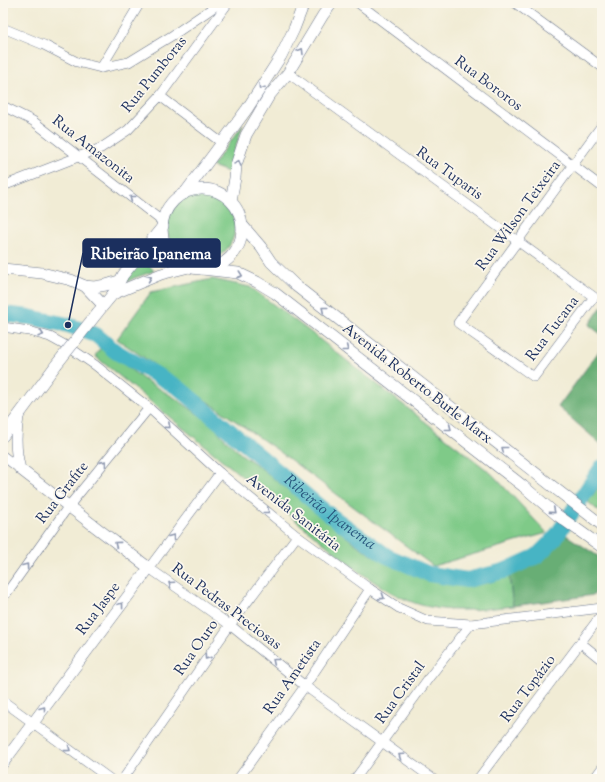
<svg xmlns="http://www.w3.org/2000/svg" width="605" height="782" font-family="'Sorts Mill Goudy',serif">
	<rect width="100%" height="100%" fill="#fbf7ec"/>
	<filter id="ink" filterUnits="userSpaceOnUse"><feTurbulence type="fractalNoise" baseFrequency=".025" numOctaves="2"/><feDisplacementMap in="SourceGraphic" scale="8" xChannelSelector="R" yChannelSelector="G"/><feConvolveMatrix kernelMatrix="1 2 1 2 8 2 1 2 1" color-interpolation-filters="sRGB"/></filter>
	<filter id="wash" filterUnits="userSpaceOnUse"><feTurbulence type="fractalNoise" baseFrequency=".012" numOctaves="4" result="noise"/><feDisplacementMap in="SourceGraphic" scale="16" xChannelSelector="R" yChannelSelector="G"/><feGaussianBlur stdDeviation="0.9" result="paint"/><feColorMatrix in="noise" values="0 0 0 0 0 0 0 0 0 0 0 0 0 0 0 0 0 1.4 0 .05"/><feComposite in="paint" operator="in"/></filter>
	<g filter="url(#wash)">
		<rect width="100%" height="100%" fill="#f1ecd5"/>
		<!-- green -->
		<g fill="#7fca88" stroke="#4d7c73">
			<polygon points="243,125 232,158 231,176 226,171 212,166"/>
			<circle cx="201" cy="227" r="34"/>
			<polygon points="141,256 154,271 134,278 118,287"/>
			<polygon points="212,279 250,287 309,331 492,474 547,533 433,566 276,449 117,339 151,292"/>
			<path d="M101,347L143,379L175,398L212,424L223,437L241,454L257,465L353,542L372,555L400,567L426,578L453,585L472,586L491,582L509,575L513,606C485,609 457,613 430,607C402,602 377,584 354,568L95,356Z"/>
			<polygon points="602,482 602,514 588,502"/>
		</g>
		<!-- forest -->
		<g fill="#67ae74" stroke="#416e69">
			<polygon points="602,306 602,335 589,325"/>
			<polygon points="602,347 602,445 558,407"/>
			<polygon points="566,535 598,556 602,579 594,595 513,606 509,575 545,558"/>
		</g>
		<g fill="none" stroke-linecap="round" stroke-linejoin="round">
			<!-- river -->
			<path stroke="#47b4c4" stroke-width="16" id="s1" d="M3,314L29,317L68,325L96,335L115,351L179,388L327,513L387,556L429,574L467,580L504,571L537,556L555,538L602,467"/>
		</g>
	</g>
	<g filter="url(#ink)">
		<g fill="none" stroke-linecap="round" stroke-linejoin="round">
			<defs>
				<g id="minor">
					<polyline points="358,3 602,187"/>
					<polyline points="515,3 602,67"/>
					<polyline points="3,28 44,45 77,62 101,68 129,62 173,35 220,3"/>
					<polyline points="101,68 140,3"/>
					<path d="M288,73L594,297L534,377L458,323C506,257 554,191 602,125"/>
					<polyline points="160,96 222,143"/>
					<polyline points="3,106 33,121 163,222"/>
					<polyline points="3,186 101,148 128,130 160,96 228,3"/>
					<polyline points="3,327 29,331 50,337 70,348 95,365 149,408 220,473 297,536 370,589 399,608 428,621 471,624 602,608"/>
					<polyline points="3,456 20,469"/>
					<polyline points="220,473 149,568 230,625 305,686 433,779"/>
					<polyline points="3,598 68,507 149,408"/>
					<polyline points="581,643 602,660"/>
					<polyline points="3,701 110,779"/>
					<polyline points="123,779 230,625 297,536"/>
					<polyline points="238,779 305,686 370,589"/>
					<polyline points="355,779 428,679 471,624"/>
					<polyline points="478,779 602,614"/>
					<polyline points="594,779 602,768"/>
				</g>
				<g id="major">
					<circle cx="202" cy="229" r="40"/>
					<polyline points="184,194 247,109 281,56 294,29 304,3"/>
					<polyline points="231,201 235,178 236,165 246,135 269,96 288,73 323,15 332,3"/>
					<polyline points="243,226 261,247 271,262 296,286 602,525"/>
					<polyline points="3,269 42,273 71,280 85,286 94,287 106,285 119,281"/>
					<polyline points="202,269 238,273 257,282 275,293 523,486 557,515 602,547"/>
					<polyline points="85,286 103,305"/>
					<polyline points="113,294 161,274 189,267"/>
					<polyline points="98,312 113,294 123,275 163,226"/>
					<polyline points="3,436 56,365"/>
					<path d="M3,763L149,568L20,469C15,451 15,435 18,417"/>
				</g>
			</defs>
			<!-- minor casing -->
			<use href="#minor" stroke="#667188" stroke-width="10"/>
			<!-- major casing -->
			<use href="#major" stroke="#667188" stroke-width="12"/>
			<!-- minor -->
			<use href="#minor" stroke="#fff" stroke-width="9"/>
			<!-- major -->
			<use href="#major" stroke="#fff" stroke-width="11"/>
			<defs>
				<polyline id="major-bridge" points="56,365 98,312"/>
			</defs>
			<!-- major-bridge casing -->
			<use href="#major-bridge" stroke="#667188" stroke-width="12" stroke-linecap="butt"/>
			<!-- major-bridge -->
			<use href="#major-bridge" stroke="#fff" stroke-width="11"/>
		</g>
		<!-- one-way arrows -->
		<defs><path id="oneway-chevron" d="M-2-3.5L2.5 0L-2 3.5" fill="none" stroke-width="1.6" stroke-linecap="round" stroke-linejoin="round"/></defs>
		<g stroke="#8d97ae">
			<use href="#oneway-chevron" transform="translate(301 51) rotate(-59)"/>
			<use href="#oneway-chevron" transform="translate(261 87) rotate(122)"/>
			<use href="#oneway-chevron" transform="translate(238 163) rotate(-74)"/>
			<use href="#oneway-chevron" transform="translate(132 198) rotate(-142)"/>
			<use href="#oneway-chevron" transform="translate(240 275) rotate(19)"/>
			<use href="#oneway-chevron" transform="translate(149 278) rotate(-22)"/>
			<use href="#oneway-chevron" transform="translate(324 309) rotate(-141)"/>
			<use href="#oneway-chevron" transform="translate(41 334) rotate(18)"/>
			<use href="#oneway-chevron" transform="translate(346 349) rotate(38)"/>
			<use href="#oneway-chevron" transform="translate(168 426) rotate(42)"/>
			<use href="#oneway-chevron" transform="translate(449 428) rotate(38)"/>
			<use href="#oneway-chevron" transform="translate(504 449) rotate(-142)"/>
			<use href="#oneway-chevron" transform="translate(104 463) rotate(-51)"/>
			<use href="#oneway-chevron" transform="translate(267 511) rotate(39)"/>
			<use href="#oneway-chevron" transform="translate(553 511) rotate(40)"/>
			<use href="#oneway-chevron" transform="translate(172 537) rotate(-53)"/>
			<use href="#oneway-chevron" transform="translate(117 544) rotate(-143)"/>
			<use href="#oneway-chevron" transform="translate(26 566) rotate(-54)"/>
			<use href="#oneway-chevron" transform="translate(171 584) rotate(-145)"/>
			<use href="#oneway-chevron" transform="translate(382 597) rotate(33)"/>
			<use href="#oneway-chevron" transform="translate(121 605) rotate(-53)"/>
			<use href="#oneway-chevron" transform="translate(207 657) rotate(125)"/>
			<use href="#oneway-chevron" transform="translate(275 661) rotate(-141)"/>
			<use href="#oneway-chevron" transform="translate(43 709) rotate(-53)"/>
			<use href="#oneway-chevron" transform="translate(68 749) rotate(36)"/>
			<use href="#oneway-chevron" transform="translate(401 756) rotate(-145)"/>
		</g>
	</g>
	<g text-anchor="middle" dominant-baseline="central" stroke-width="3.5" stroke-linejoin="round" paint-order="stroke">
		<!-- street labels -->
		<g font-size="15" fill="#1b2f5e" stroke="#fbf7ec">
			<text transform="translate(155 75) rotate(-51)">Rua Pumboras</text>
			<text transform="translate(488 84) rotate(37)">Rua Bororos</text>
			<text transform="translate(93 150) rotate(38)">Rua Amazonita</text>
			<text transform="translate(449 174) rotate(36)">Rua Tuparis</text>
			<text transform="translate(519 216) rotate(-54)">Rua Wilson Teixeira</text>
			<text transform="translate(553 329) rotate(-53)">Rua Tucana</text>
			<text transform="translate(417 384) rotate(38)">Avenida Roberto Burle Marx</text>
			<text transform="translate(63 493) rotate(-52)">Rua Grafite</text>
			<text transform="translate(293 513) rotate(38)">Avenida Sanitária</text>
			<text transform="translate(226 607) rotate(37)">Rua Pedras Preciosas</text>
			<text transform="translate(99 609) rotate(-53)">Rua Jaspe</text>
			<text transform="translate(197 648) rotate(-55)">Rua Ouro</text>
			<text transform="translate(293 677) rotate(-55)">Rua Ametista</text>
			<text transform="translate(529 689) rotate(-53)">Rua Topázio</text>
			<text transform="translate(401 693) rotate(-54)">Rua Cristal</text>
		</g>
		<!-- water labels -->
		<g font-size="16" font-style="italic" fill="#28577d" stroke="#fbf7ec">
			<text stroke="none"><textPath href="#s1" startOffset="390">Ribeirão Ipanema</textPath></text>
		</g>
	</g>
	<!-- callouts -->
	<path fill="none" stroke="#1b2f5e" stroke-width="1.5" d="M68 325L83 253"/>
	<circle fill="#1b2f5e" stroke="#fbf7ec" stroke-width="1.5" cx="68" cy="325" r="4"/>
	<rect fill="#1b2f5e" stroke="#1b2f5e" stroke-width="1.5" x="83" y="239" width="137" height="28" rx="4"/>
	<g font-size="16" text-anchor="middle" font-weight="bold" fill="#fff">
		<text x="151" y="259">Ribeirão Ipanema</text>
	</g>
	<!-- margin -->
	<rect width="605" height="782" fill="none" stroke="#fbf7ec" stroke-width="16"/>
</svg>
